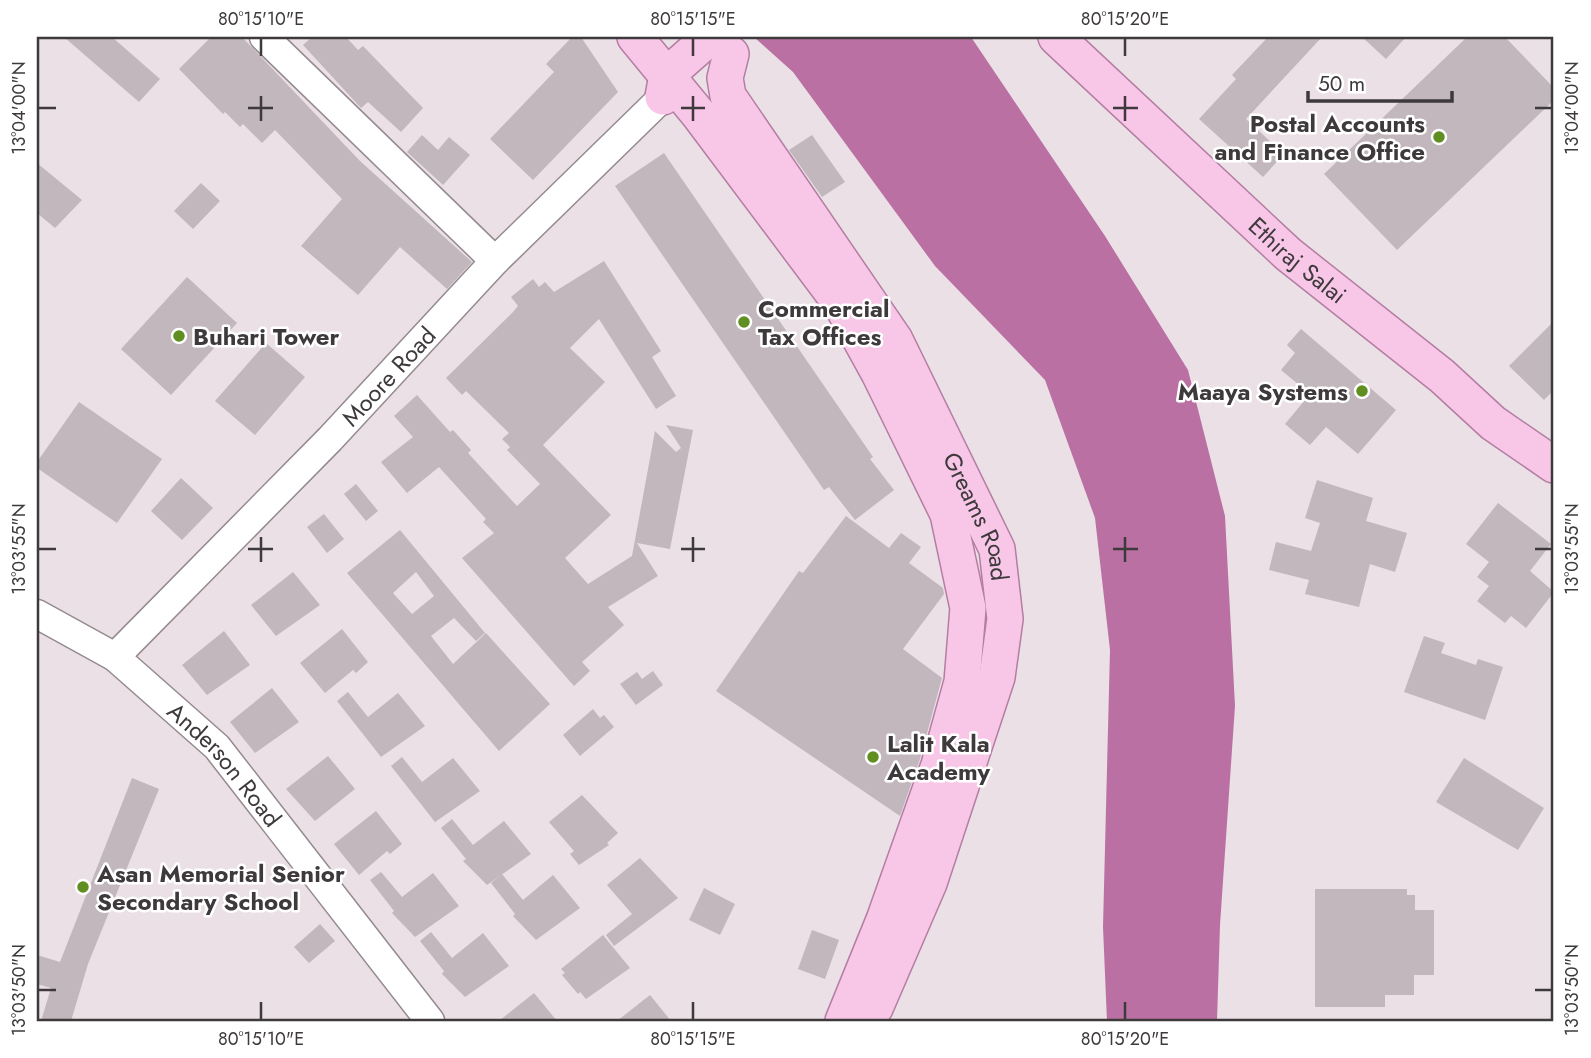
<svg xmlns="http://www.w3.org/2000/svg" width="1591" height="1058" font-family="Jost,sans-serif">
	<rect width="100%" height="100%" fill="#eae0e6"/>
	<!-- water -->
	<polygon fill="#bb70a3" points="754,37 971,37 1105,236 1188,370 1225,516 1235,706 1220,925 1217,1021 1107,1021 1103,927 1110,650 1095,518 1045,380 935,266 793,72"/>
	<!-- building -->
	<g fill="#c1b7bd" fill-rule="evenodd">
		<polygon points="64,37 112,37 160,79 139,102"/>
		<polygon points="211,37 242,37 360,161 472,262 447,289 400,247 358,295 301,246 342,199 275,130 262,143 243,124 240,127 225,112 223,114 179,69"/>
		<polygon points="312,37 346,37 358,50 363,46 423,108 401,132 368,102 361,108 303,45"/>
		<polygon points="572,37 581,37 618,92 533,180 490,139 554,72 546,64"/>
		<polygon points="1268,37 1322,37 1246,119 1284,154 1263,177 1199,119 1236,79 1232,75"/>
		<polygon points="1362,37 1406,37 1386,59"/>
		<polygon points="1467,37 1505,37 1554,88 1554,100 1397,250 1324,174"/>
		<polygon points="422,135 438,150 449,137 470,155 443,185 407,152"/>
		<polygon points="812,135 845,182 822,197 789,150"/>
		<polygon points="664,153 873,457 870,459 894,490 855,520 829,487 824,490 615,186"/>
		<polygon points="37,163 82,200 55,228 37,213"/>
		<polygon points="201,183 220,201 193,229 174,211"/>
		<polygon points="604,261 661,351 652,357 676,396 656,409 599,319 570,348 605,382 543,445 611,515 565,558 588,584 632,556 655,431 676,452 681,448 666,425 693,430 670,549 637,543 658,576 608,607 624,625 582,662 590,671 574,686 462,558 494,533 483,522 486,519 439,467 407,493 381,462 413,437 394,416 417,395 450,432 453,430 471,450 468,453 517,506 540,484 507,450 510,447 502,439 509,433 466,391 462,395 446,378 513,312 518,306 511,297 533,279 539,287 545,282 554,292"/>
		<polygon points="187,277 237,323 171,395 121,349"/>
		<polygon points="1554,321 1554,390 1544,400 1509,366"/>
		<polygon points="1301,329 1396,410 1358,454 1326,427 1310,445 1285,424 1310,394 1281,370 1295,353 1287,345"/>
		<polygon points="266,343 305,377 255,435 215,401"/>
		<polygon points="79,402 162,459 117,523 37,468 37,462"/>
		<polygon points="181,478 213,508 182,540 151,511"/>
		<polygon points="1317,480 1373,498 1366,521 1407,533 1395,572 1370,564 1359,607 1305,594 1309,580 1269,570 1276,542 1311,551 1320,523 1305,518"/>
		<polygon points="356,484 378,511 366,521 344,494"/>
		<polygon points="1498,503 1551,544 1530,571 1554,592 1526,628 1511,616 1505,623 1477,601 1489,586 1477,577 1489,562 1466,544"/>
		<polygon points="324,514 344,539 327,553 307,527"/>
		<polygon points="846,516 889,548 901,533 921,547 909,563 943,588 944,594 903,649 942,678 920,759 900,816 716,691 799,571 803,573"/>
		<path d="M400,530L485,633L476,641L454,618L431,636L453,664L486,633L550,704L499,751L347,573ZM416,572L434,596L412,614L393,593Z"/>
		<polygon points="293,572 320,605 276,636 251,605"/>
		<polygon points="342,629 368,662 356,673 353,670 325,693 300,663"/>
		<polygon points="224,631 250,665 207,695 182,665"/>
		<polygon points="1424,636 1445,643 1441,653 1476,665 1478,659 1503,667 1485,720 1404,692"/>
		<polygon points="653,671 663,685 636,705 620,684 637,672 642,679"/>
		<polygon points="272,688 299,722 255,753 230,722"/>
		<polygon points="348,692 368,717 398,693 425,726 381,757 337,701"/>
		<polygon points="593,709 600,718 604,715 614,727 580,756 563,735"/>
		<polygon points="328,756 355,789 315,821 286,789"/>
		<polygon points="402,757 422,782 453,758 480,791 435,822 391,766"/>
		<polygon points="1464,758 1544,808 1518,850 1436,802"/>
		<polygon points="132,778 159,789 88,964 71,1021 41,1021 51,988 37,984 37,955 60,962"/>
		<polygon points="582,795 618,833 607,843 609,845 579,865 570,854 574,851 549,822"/>
		<polygon points="376,811 402,844 390,854 387,851 359,875 334,844"/>
		<polygon points="452,819 473,845 504,821 531,854 487,885 463,861 466,859 441,828"/>
		<polygon points="640,858 678,898 614,946 606,935 632,914 607,885"/>
		<polygon points="381,872 402,897 433,873 459,906 415,937 392,913 394,911 370,880"/>
		<polygon points="502,874 523,900 553,875 580,908 536,940 513,916 515,914 491,883"/>
		<polygon points="704,888 735,904 720,935 689,920"/>
		<polygon points="1315,889 1407,889 1407,895 1415,895 1415,910 1434,910 1434,975 1414,975 1414,995 1385,995 1385,1007 1315,1007"/>
		<polygon points="320,924 335,941 309,963 294,947"/>
		<polygon points="812,930 839,940 825,979 798,969"/>
		<polygon points="431,932 452,958 483,933 509,966 465,997 442,974 444,971 420,941"/>
		<polygon points="603,935 630,968 586,999 580,992 578,994 562,975 565,973 561,969"/>
		<polygon points="534,993 557,1021 499,1021"/>
		<polygon points="650,995 671,1021 617,1021"/>
	</g>
	<g fill="none" stroke-linecap="round" stroke-linejoin="round">
		<defs>
			<g id="minor">
				<polyline points="264,37 495,261"/>
				<path id="s1" d="M37,614L115,657L217,747L430,1021"/>
				<path id="s2" d="M115,657L330,439L495,261L663,97"/>
			</g>
			<g id="major">
				<polyline points="635,37 700,116 841,304 879,373 948,514 968,608 962,682 939,765 884,920 843,1021"/>
				<path id="s3" d="M1056,37L1288,254L1442,376L1493,423L1554,465"/>
				<path id="s4" d="M731,54L725,78L728,96L895,340L997,549L1005,619L997,677L929,883L875,1008"/>
				<polyline points="663,97 667,75 710,37"/>
			</g>
		</defs>
		<!-- minor casing -->
		<use href="#minor" stroke="#948a90" stroke-width="31"/>
		<!-- major casing -->
		<use href="#major" stroke="#b47da1" stroke-width="38"/>
		<!-- minor -->
		<use href="#minor" stroke="#fff" stroke-width="28"/>
		<!-- major -->
		<use href="#major" stroke="#f8c7e8" stroke-width="35"/>
	</g>
	<!-- ticks -->
	<path fill="none" stroke="#3e3a3c" stroke-width="2.5" d="M261,38V56M693,38V56M1125,38V56M261,96V121M693,96V121M1125,96V121M38,108H56M248,108H273M681,108H705M1113,108H1138M1535,108H1552M261,537V562M693,537V562M1125,537V562M38,549H56M248,549H273M681,549H705M1113,549H1138M1535,549H1552M38,990H56M1535,990H1552M261,1002V1020M693,1002V1020M1125,1002V1020"/>
	<!-- markers -->
	<g fill="#608e20" stroke="#fff" stroke-width="2.5">
		<circle cx="1439" cy="137" r="7"/>
		<circle cx="744" cy="322" r="7"/>
		<circle cx="179" cy="336" r="7"/>
		<circle cx="1362" cy="391" r="7"/>
		<circle cx="873" cy="757" r="7"/>
		<circle cx="83" cy="887" r="7"/>
	</g>
	<g text-anchor="middle" dominant-baseline="central" stroke-width="5" stroke-linejoin="round" paint-order="stroke">
		<!-- poi labels -->
		<g font-size="24" font-weight="bold" fill="#3e3a3c" stroke="#fff" text-anchor="start">
			<text x="1425" y="123" text-anchor="end">Postal Accounts<tspan x="1425" dy="28">and Finance Office</tspan></text>
			<text x="758" y="308">Commercial<tspan x="758" dy="28">Tax Offices</tspan></text>
			<text x="193" y="336">Buhari Tower</text>
			<text x="1348" y="391" text-anchor="end">Maaya Systems</text>
			<text x="887" y="743">Lalit Kala<tspan x="887" dy="28">Academy</tspan></text>
			<text x="97" y="873">Asan Memorial Senior<tspan x="97" dy="28">Secondary School</tspan></text>
		</g>
		<!-- street labels -->
		<g font-size="24" fill="#3e3a3c" stroke="#fff">
			<text stroke="none"><textPath href="#s3" startOffset="329">Ethiraj Salai</textPath></text>
			<text stroke="none"><textPath href="#s2" startOffset="392">Moore Road</textPath></text>
			<text stroke="none"><textPath href="#s4" startOffset="534">Greams Road</textPath></text>
			<text stroke="none"><textPath href="#s1" startOffset="243">Anderson Road</textPath></text>
		</g>
	</g>
	<!-- border -->
	<rect width="1591" height="1058" fill="none" stroke="#ffffff" stroke-width="77"/>
	<!-- scale -->
	<path d="M1308 91v10h144v-10" fill="none" stroke="#3e3a3c" stroke-width="3.5"/>
	<text x="1318" y="91" font-size="21" fill="#3e3a3c" stroke="#ffffff" stroke-width="5" paint-order="stroke">50 m</text>
	<rect x="38" y="38" width="1514" height="982" fill="none" stroke="#3e3a3c" stroke-width="2.5"/>
	<g font-size="18" text-anchor="middle" fill="#3e3a3c">
		<text x="261" y="25">80°15'10"E</text>
		<text x="693" y="25">80°15'15"E</text>
		<text x="1125" y="25">80°15'20"E</text>
		<text transform="translate(19 108) rotate(-90)" y="6">13°04'00"N</text>
		<text transform="translate(1572 108) rotate(-90)" y="6">13°04'00"N</text>
		<text transform="translate(19 549) rotate(-90)" y="6">13°03'55"N</text>
		<text transform="translate(1572 549) rotate(-90)" y="6">13°03'55"N</text>
		<text transform="translate(19 990) rotate(-90)" y="6">13°03'50"N</text>
		<text transform="translate(1572 990) rotate(-90)" y="6">13°03'50"N</text>
		<text x="261" y="1045">80°15'10"E</text>
		<text x="693" y="1045">80°15'15"E</text>
		<text x="1125" y="1045">80°15'20"E</text>
	</g>
</svg>
